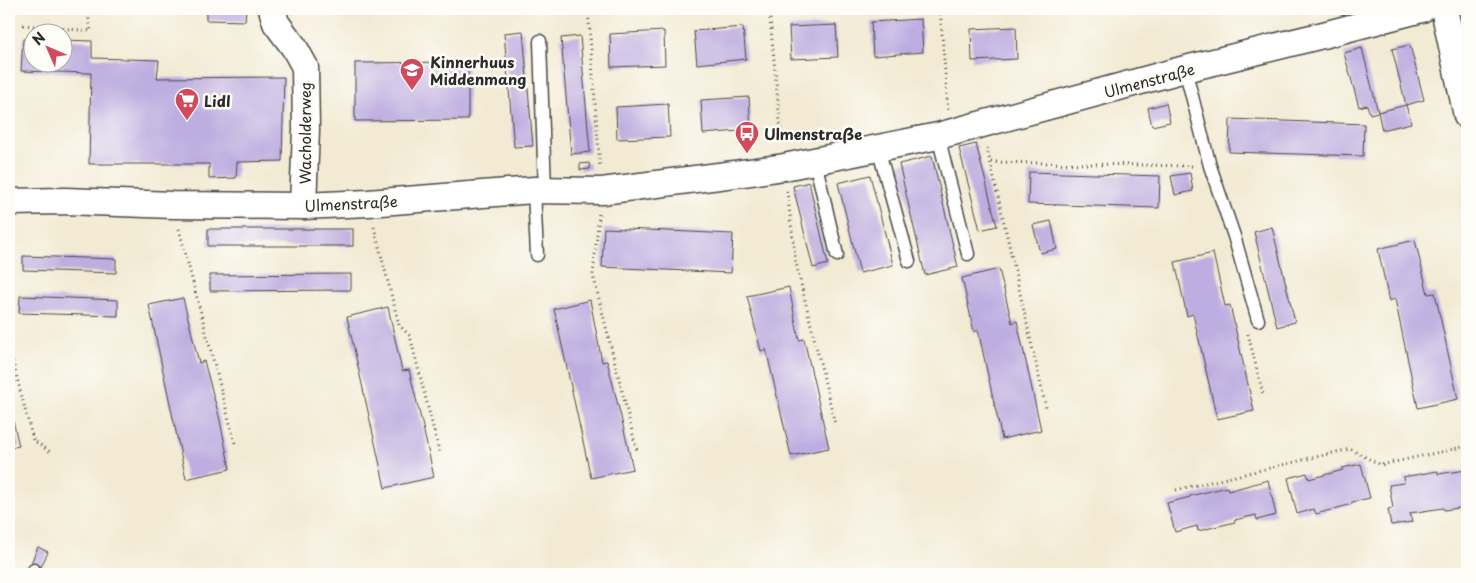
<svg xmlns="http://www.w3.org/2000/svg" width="1476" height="583" font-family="'Playpen Sans',sans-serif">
	<rect width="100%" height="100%" fill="#fdfcf7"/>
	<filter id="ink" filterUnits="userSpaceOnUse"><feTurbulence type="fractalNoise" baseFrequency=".02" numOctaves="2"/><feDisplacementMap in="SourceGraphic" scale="10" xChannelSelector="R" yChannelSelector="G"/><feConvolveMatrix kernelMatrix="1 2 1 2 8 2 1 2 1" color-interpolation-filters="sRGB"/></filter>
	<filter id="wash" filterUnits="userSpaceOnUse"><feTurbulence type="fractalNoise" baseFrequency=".0096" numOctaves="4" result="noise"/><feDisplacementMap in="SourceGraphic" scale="20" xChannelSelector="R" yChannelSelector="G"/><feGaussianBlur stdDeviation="1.12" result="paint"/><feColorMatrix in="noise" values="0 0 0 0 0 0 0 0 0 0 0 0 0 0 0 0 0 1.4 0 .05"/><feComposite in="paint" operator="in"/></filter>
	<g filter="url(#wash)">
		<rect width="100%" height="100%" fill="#f2ead3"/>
		<g id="blocks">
			<!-- building -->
			<g fill="#bdade0">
				<polygon points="206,9 246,9 245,21 206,20"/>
				<polygon points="921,19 923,52 873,56 871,22"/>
				<polygon points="836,25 838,57 791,59 789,27"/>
				<polygon points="743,27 746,59 697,64 694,31"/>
				<polygon points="1016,27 1017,59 972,61 971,29"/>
				<polygon points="523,31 533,146 514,147 504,33"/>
				<polygon points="664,31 665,65 611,67 610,34"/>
				<polygon points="580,36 590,152 571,154 561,38"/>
				<polygon points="23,39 32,39 32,62 62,62 62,40 92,41 92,58 159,60 157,78 284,77 282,161 237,162 236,178 209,179 209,164 89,164 91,73 21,71"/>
				<polygon points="1410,45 1424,100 1406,105 1392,49"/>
				<polygon points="1362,48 1378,112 1370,114 1367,105 1359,107 1344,53"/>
				<polygon points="468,62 468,120 355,121 355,63"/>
				<polygon points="749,97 751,130 703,134 701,100"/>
				<polygon points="1166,103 1170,122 1152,126 1148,108"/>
				<polygon points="668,104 670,137 617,139 616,107"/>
				<polygon points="1406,105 1411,123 1382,130 1378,112"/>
				<polygon points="1230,119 1364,124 1363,156 1229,152"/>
				<polygon points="976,144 997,226 980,230 959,148"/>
				<polygon points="932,156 958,267 925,275 899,164"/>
				<polygon points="589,163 590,169 580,170 580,164"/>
				<polygon points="1029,172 1160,176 1159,208 1028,204"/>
				<polygon points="1190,173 1193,191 1175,195 1171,176"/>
				<polygon points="870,175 893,265 860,273 838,183"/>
				<polygon points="809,182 828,264 813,268 793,186"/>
				<polygon points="1051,221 1057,249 1040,253 1033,225"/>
				<polygon points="1272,227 1295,322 1277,327 1254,232"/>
				<polygon points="604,228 733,234 731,273 602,267"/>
				<rect x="208" y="229" width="145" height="17"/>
				<polygon points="1415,240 1428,294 1435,293 1458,399 1418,408 1395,299 1389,301 1378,249"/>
				<polygon points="1213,253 1225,306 1230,305 1254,411 1217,419 1193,314 1187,316 1175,262"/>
				<polygon points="23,256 116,259 116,273 23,270"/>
				<polygon points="999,269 1012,323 1017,321 1041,430 1002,439 978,330 974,332 962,278"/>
				<polygon points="351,274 351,290 210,291 210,275"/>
				<polygon points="789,287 799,340 804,339 829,448 791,456 766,349 761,351 747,296"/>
				<polygon points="20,296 118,300 118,316 19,313"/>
				<polygon points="183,298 199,363 204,361 219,416 230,469 186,479 149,305"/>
				<polygon points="590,300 602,362 607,361 621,417 633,469 591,478 554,309"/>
				<polygon points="388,307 402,371 409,370 422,423 434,477 385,488 347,317"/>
				<polygon points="9,403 19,446 9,448"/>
				<polygon points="1361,464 1370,498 1352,502 1352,504 1316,514 1314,509 1297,514 1288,478 1307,473 1309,479 1343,470 1342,468"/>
				<polygon points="1467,470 1467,507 1444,510 1443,508 1410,513 1412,522 1391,525 1388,509 1393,508 1389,485 1404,483 1403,477 1438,471 1438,474"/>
				<polygon points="1268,480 1276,515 1257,520 1256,515 1235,520 1235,522 1198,531 1197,526 1175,532 1167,503 1190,497 1190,496 1227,487 1228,491"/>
				<polygon points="38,547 48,552 41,567 31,563"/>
			</g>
		</g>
	</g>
	<g filter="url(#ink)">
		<use href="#blocks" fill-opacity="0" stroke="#494844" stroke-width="1"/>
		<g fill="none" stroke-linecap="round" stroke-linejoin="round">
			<defs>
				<g id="service">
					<polyline points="540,41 545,191"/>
					<polyline points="1185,69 1210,166 1234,236 1258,320"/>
					<polyline points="938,136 968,254"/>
					<polyline points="878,148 909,261"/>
					<polyline points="815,161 837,255"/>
					<polyline points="534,190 537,255"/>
					<polyline points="32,574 34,570"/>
				</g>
				<g id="minor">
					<polyline points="272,9 276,23 294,47 305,67 306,130 303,206"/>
					<polyline points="1444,9 1467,116"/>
					<polyline points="9,202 65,201 173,205 303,206 368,203 534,190 602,191 750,172 784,167 938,136 1185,69 1327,34 1422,9"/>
				</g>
			</defs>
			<!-- service casing -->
			<use href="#service" stroke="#494844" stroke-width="15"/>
			<!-- minor casing -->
			<use href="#minor" stroke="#494844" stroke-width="29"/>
			<!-- path -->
			<g stroke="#494844" stroke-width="3" stroke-dasharray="1 4" stroke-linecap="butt">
				<polyline points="588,9 600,168"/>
				<polyline points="769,9 782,142"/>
				<polyline points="940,9 948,110"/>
				<polyline points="23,25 91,31 87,9"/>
				<polyline points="987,148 1046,408"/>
				<polyline points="991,162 1192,166"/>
				<polyline points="787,191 796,263 835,424"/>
				<polyline points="599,214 593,275 637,451"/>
				<polyline points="374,227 399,325 410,336 440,455"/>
				<polyline points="179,229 235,443"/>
				<polyline points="1248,334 1263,394"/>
				<polyline points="9,347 33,440 52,453"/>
				<polyline points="1176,490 1350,449 1381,465 1467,446"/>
			</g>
			<!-- service -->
			<use href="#service" stroke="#fff" stroke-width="12"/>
			<!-- minor -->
			<use href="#minor" stroke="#fff" stroke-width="26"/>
		</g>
	</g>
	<!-- icons -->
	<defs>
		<symbol id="school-pin" viewBox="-11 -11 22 30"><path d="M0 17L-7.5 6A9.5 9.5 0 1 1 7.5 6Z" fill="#d1495b" stroke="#fdfcf7"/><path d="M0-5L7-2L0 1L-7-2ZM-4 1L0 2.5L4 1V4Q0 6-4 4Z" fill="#fff"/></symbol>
		<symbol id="supermarket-pin" viewBox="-11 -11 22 30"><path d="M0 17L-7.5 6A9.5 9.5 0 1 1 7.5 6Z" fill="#d1495b" stroke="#fdfcf7"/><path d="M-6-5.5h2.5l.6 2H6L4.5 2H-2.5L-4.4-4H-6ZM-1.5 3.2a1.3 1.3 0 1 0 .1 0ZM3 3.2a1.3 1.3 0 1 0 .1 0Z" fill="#fff"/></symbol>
		<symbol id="bus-pin" viewBox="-11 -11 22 30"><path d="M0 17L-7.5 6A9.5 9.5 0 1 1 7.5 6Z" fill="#d1495b" stroke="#fdfcf7"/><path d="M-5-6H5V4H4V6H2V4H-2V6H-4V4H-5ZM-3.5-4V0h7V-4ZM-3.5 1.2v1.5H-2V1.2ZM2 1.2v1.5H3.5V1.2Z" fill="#fff"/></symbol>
	</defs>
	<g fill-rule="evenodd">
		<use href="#school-pin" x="398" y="56" width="28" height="38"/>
		<use href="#supermarket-pin" x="173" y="86" width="28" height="38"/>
		<use href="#bus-pin" x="733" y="119" width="28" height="38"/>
	</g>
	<g text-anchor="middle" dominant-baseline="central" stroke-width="5" stroke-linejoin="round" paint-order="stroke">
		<!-- poi labels -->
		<g font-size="15" font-weight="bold" fill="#2b2b2b" stroke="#fdfcf7" text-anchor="start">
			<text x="430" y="61">Kinnerhuus<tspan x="430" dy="17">Middenmang</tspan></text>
			<text x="204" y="100">Lidl</text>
			<text x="764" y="133">Ulmenstraße</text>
		</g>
		<!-- street labels -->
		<g font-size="15" fill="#2b2b2b" stroke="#fdfcf7">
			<text transform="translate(1149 80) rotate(-15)">Ulmenstraße</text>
			<text transform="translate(304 133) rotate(-90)">Wacholderweg</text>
			<text transform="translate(351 203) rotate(-3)">Ulmenstraße</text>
		</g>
	</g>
	<!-- margin -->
	<rect width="1476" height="583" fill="none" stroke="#fdfcf7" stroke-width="30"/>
	<!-- north arrow -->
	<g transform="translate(48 48) rotate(315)"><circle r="24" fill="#fdfcf7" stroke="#a9a8a5"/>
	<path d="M0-4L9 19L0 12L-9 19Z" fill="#d1495b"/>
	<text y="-8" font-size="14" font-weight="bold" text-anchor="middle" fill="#2b2b2b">N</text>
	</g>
</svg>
